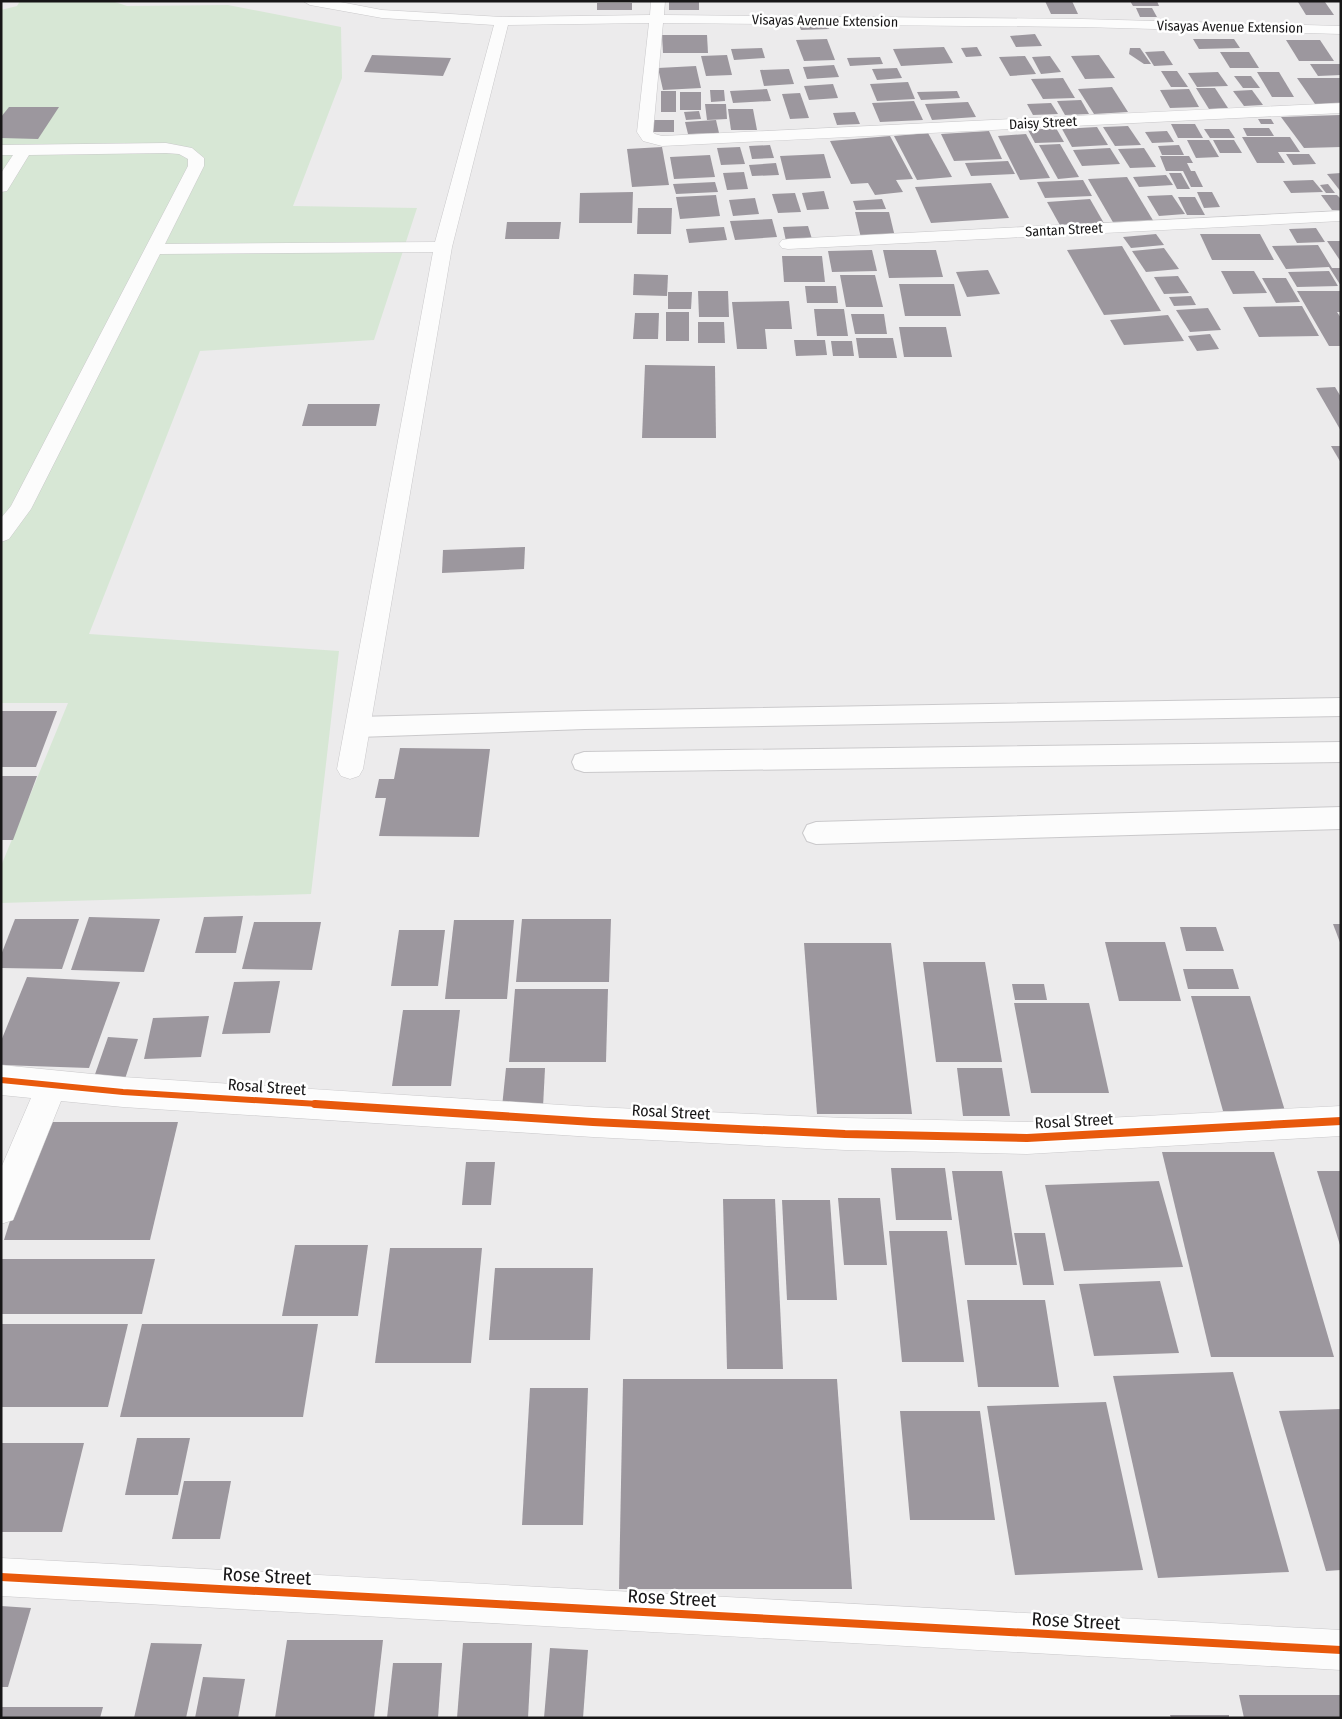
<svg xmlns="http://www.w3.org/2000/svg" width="1342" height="1719" font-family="'Fira Sans Condensed',sans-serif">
	<rect width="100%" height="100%" fill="#ecebec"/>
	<!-- green -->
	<polygon fill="#d7e7d5" points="20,1 112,1 127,6 228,5 341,27 342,78 293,206 417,208 374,340 200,351 89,634 339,651 311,894 1,903 1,866 68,703 1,703 1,10 17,6"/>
	<!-- building -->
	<g fill="#9c979e">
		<rect x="669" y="1" width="30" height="9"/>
		<polygon points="1045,1 1072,1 1078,14 1051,14"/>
		<polygon points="1130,1 1157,1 1159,6 1133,6"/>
		<polygon points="1298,2 1325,2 1334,15 1306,15"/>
		<rect x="597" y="3" width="35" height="7"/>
		<polygon points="1136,8 1152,8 1157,17 1140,17"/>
		<polygon points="827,24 829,29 801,30 799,25"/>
		<polygon points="1035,34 1042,46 1016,47 1010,36"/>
		<polygon points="662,35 707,35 708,53 663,53"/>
		<polygon points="827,39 835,60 804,61 796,40"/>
		<polygon points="1193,39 1234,39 1240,48 1199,49"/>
		<polygon points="1286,40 1320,40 1334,61 1299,61"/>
		<polygon points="944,47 953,63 901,66 893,49"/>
		<polygon points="977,47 982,56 966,57 961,48"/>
		<polygon points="762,48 765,58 734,60 731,49"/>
		<polygon points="1130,48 1140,48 1151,64 1144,64 1129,54"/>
		<polygon points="1164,51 1173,65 1154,66 1145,52"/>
		<polygon points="1220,52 1249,52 1259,68 1230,68"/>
		<polygon points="372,55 451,58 443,76 364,72"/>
		<polygon points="727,55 732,75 706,76 701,56"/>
		<polygon points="1099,55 1115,78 1085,79 1071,56"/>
		<polygon points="1025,56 1036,74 1010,76 999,57"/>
		<polygon points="1050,56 1061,72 1041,74 1032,57"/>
		<polygon points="880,57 883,64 850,66 847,58"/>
		<polygon points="1310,64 1341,64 1341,75 1318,76"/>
		<polygon points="834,65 839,77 807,79 803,67"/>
		<polygon points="696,66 701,88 663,90 658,68"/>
		<polygon points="897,68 902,78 877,80 872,69"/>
		<polygon points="789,69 794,84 764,86 760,70"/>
		<polygon points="1161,71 1177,71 1188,87 1171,87"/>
		<polygon points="1218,72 1228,86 1197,87 1188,73"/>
		<polygon points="1257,72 1279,72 1294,97 1272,97"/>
		<polygon points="1234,76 1251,76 1260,88 1243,88"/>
		<polygon points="1063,78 1075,98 1043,99 1031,79"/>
		<polygon points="1297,78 1341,78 1341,104 1315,104"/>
		<polygon points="908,82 915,99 877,101 870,84"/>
		<polygon points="833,84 838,98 809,100 804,86"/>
		<polygon points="1112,87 1128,112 1094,114 1078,89"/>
		<polygon points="1196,88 1215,88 1228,108 1209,109"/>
		<polygon points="767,89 771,101 733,103 730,91"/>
		<polygon points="1189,89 1199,107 1170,108 1160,90"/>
		<polygon points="710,90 724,90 725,101 711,102"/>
		<polygon points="1252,90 1263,105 1244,106 1233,91"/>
		<rect x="661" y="91" width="15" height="21"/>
		<polygon points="957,91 960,98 921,100 917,92"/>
		<rect x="680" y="92" width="21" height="18"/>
		<polygon points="800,93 809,118 790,119 782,94"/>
		<polygon points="1081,100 1089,114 1065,115 1057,101"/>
		<polygon points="914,101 923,120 880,122 872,103"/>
		<polygon points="968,102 976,117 932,120 925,104"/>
		<polygon points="1051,103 1058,114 1033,115 1027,104"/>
		<polygon points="705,104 726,104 727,119 707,120"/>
		<polygon points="9,107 59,107 38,139 1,138 1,117"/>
		<polygon points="728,109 753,109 757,130 731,130"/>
		<polygon points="699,111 701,119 686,120 684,112"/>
		<polygon points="855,112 860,124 837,125 833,113"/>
		<polygon points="1340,115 1341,147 1304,148 1281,117"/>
		<polygon points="1258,119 1271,119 1274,124 1261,124"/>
		<rect x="650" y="120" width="24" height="12"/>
		<polygon points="716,120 719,133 688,134 685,122"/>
		<polygon points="1171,124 1195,124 1203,138 1178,138"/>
		<polygon points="1128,126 1141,145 1115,146 1103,127"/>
		<polygon points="1097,127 1108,145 1072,147 1062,129"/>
		<polygon points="1056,128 1064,142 1035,143 1028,130"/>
		<polygon points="1243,128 1269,128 1274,136 1247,136"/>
		<polygon points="1204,129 1229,129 1235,138 1210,138"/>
		<polygon points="989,131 1002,159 954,161 941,134"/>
		<polygon points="1167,131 1174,142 1152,143 1145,132"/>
		<polygon points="928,133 952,177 917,180 894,136"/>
		<polygon points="1026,134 1050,178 1020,180 998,136"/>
		<polygon points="890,136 913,179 896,180 903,192 875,195 868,183 851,184 830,141"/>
		<polygon points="1242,137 1290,137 1300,152 1278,152 1285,163 1257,163"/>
		<polygon points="1187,140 1209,140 1219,157 1196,158"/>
		<polygon points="1213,140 1234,140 1242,153 1220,153"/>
		<polygon points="1060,144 1079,177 1058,179 1039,145"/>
		<polygon points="770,145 774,158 752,159 749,146"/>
		<polygon points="1179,145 1184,155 1162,155 1158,146"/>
		<polygon points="662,147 669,185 632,187 627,149"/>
		<polygon points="740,147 745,164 721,165 717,148"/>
		<polygon points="1110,148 1120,164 1082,166 1073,150"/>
		<polygon points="1144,148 1156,167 1130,168 1118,149"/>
		<polygon points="824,154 831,178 786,180 780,156"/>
		<polygon points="1286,154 1309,154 1316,164 1293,165"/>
		<polygon points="710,155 715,177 674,179 670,157"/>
		<polygon points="1160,156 1189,156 1193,163 1187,163 1191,171 1195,171 1203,187 1191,187 1183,171 1189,171 1166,171"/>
		<polygon points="1008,161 1015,174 971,176 965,163"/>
		<polygon points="776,163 779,175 752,176 749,165"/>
		<polygon points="744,172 748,189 727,190 723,173"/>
		<polygon points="1169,173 1181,173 1190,189 1177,189"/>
		<polygon points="1341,173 1341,192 1327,174"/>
		<polygon points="1166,175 1173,185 1139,187 1133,177"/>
		<polygon points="1127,177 1154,222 1114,224 1088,179"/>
		<polygon points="1083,180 1092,196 1045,198 1037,182"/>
		<polygon points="1313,180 1323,192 1291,193 1283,181"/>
		<polygon points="715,182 718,192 676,194 673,184"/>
		<polygon points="991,183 1009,218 931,223 915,187"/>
		<polygon points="1328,184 1335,193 1326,193 1320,185"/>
		<polygon points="824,191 829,209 807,210 802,193"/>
		<polygon points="633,192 632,223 579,223 580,193"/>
		<polygon points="1197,192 1212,192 1220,207 1204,208"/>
		<polygon points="795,193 801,212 778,213 772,194"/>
		<polygon points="716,195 720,216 680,219 676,197"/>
		<polygon points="1172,195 1185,214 1159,216 1147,196"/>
		<polygon points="1321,195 1337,195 1341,199 1341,210 1332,210"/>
		<polygon points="1178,197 1195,197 1205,215 1187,215"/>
		<polygon points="755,198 759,214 733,216 729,200"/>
		<polygon points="882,199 886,209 856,210 853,201"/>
		<polygon points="1090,199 1105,225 1061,227 1047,202"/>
		<polygon points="638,208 672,208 671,234 637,234"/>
		<polygon points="855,212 889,212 895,237 861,238"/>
		<polygon points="772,219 777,237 735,240 730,221"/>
		<polygon points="507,222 561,222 559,239 505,239"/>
		<polygon points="808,226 812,239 786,241 783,227"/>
		<polygon points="724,227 727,240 689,243 686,229"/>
		<polygon points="1316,228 1325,242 1297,243 1289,229"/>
		<polygon points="1156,234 1164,245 1131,248 1123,237"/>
		<polygon points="1200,234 1260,234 1274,260 1212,260"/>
		<polygon points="1327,241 1341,241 1341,262"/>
		<polygon points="1318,245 1332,268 1341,268 1341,286 1329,267 1286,269 1272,246"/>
		<polygon points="1122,246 1161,311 1104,315 1067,250"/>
		<polygon points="1164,248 1179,269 1146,272 1132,251"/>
		<polygon points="872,250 877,271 832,272 828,251"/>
		<polygon points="883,250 936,250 943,277 889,278"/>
		<polygon points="782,256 822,256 825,282 784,282"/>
		<polygon points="988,270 1000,294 967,297 956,272"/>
		<polygon points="1221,271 1254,271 1267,293 1233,294"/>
		<polygon points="1329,271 1338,286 1297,287 1288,272"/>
		<polygon points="634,274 668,275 667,296 633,295"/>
		<polygon points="840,275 875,275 883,307 846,307"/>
		<polygon points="1178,276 1189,293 1164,294 1154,277"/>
		<polygon points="1262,278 1286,278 1300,302 1276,303"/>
		<polygon points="899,284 954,284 961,316 905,316"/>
		<polygon points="805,286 836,286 838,303 807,303"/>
		<polygon points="698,291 728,291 729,317 699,317"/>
		<polygon points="1297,291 1341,291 1341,312 1337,312 1341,318 1341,346 1329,346"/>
		<polygon points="668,292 692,292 691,309 668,309"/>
		<polygon points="1191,296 1196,305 1174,306 1169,297"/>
		<polygon points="789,301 792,329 765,329 767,349 737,349 732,302"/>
		<polygon points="1302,306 1319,336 1259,337 1243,307"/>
		<polygon points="1208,308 1221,330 1190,332 1176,310"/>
		<polygon points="814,309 844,309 848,336 817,336"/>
		<rect x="666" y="312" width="23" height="29"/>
		<polygon points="635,313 659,313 658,339 633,339"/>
		<polygon points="851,314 884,314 887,334 855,334"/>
		<polygon points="1168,315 1184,341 1124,345 1110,320"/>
		<polygon points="698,322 724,322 725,343 698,343"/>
		<polygon points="899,327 946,327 952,357 904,357"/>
		<polygon points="1210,334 1219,349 1197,351 1188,336"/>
		<polygon points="856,338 893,338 897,358 859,358"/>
		<polygon points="794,340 825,340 827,355 796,356"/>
		<polygon points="831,341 852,341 854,356 833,356"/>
		<polygon points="645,365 715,366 716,438 642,438"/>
		<polygon points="1335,387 1341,397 1341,431 1316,388"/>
		<polygon points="308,404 380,404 376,426 302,426"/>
		<polygon points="1331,446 1341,446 1341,463"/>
		<polygon points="525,547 524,569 442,573 443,550"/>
		<polygon points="1,711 57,711 36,767 1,767"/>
		<polygon points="400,748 490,749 479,837 379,836 386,798 375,798 379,779 394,779"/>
		<polygon points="1,776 37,776 13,840 1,840"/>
		<polygon points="243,916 236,953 195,953 204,917"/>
		<polygon points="89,917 160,919 144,972 71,970"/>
		<polygon points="15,919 79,919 62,969 1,968 1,955"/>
		<polygon points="522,919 611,919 609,982 516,982"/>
		<polygon points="454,920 514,920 507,999 445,999"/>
		<polygon points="254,922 321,922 312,970 242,969"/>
		<polygon points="1333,924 1341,924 1341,945"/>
		<polygon points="1180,927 1216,927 1224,951 1186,951"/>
		<polygon points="399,930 445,930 438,986 391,986"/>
		<polygon points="1105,942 1165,942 1181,1001 1119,1001"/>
		<polygon points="804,943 891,943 912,1114 817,1114"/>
		<polygon points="923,962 985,962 1002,1062 936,1062"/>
		<polygon points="1183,969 1233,969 1239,989 1188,989"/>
		<polygon points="27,977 120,982 89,1068 1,1065 1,1041"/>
		<polygon points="280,981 270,1033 222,1034 234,982"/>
		<polygon points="1012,984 1044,984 1047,1000 1015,1000"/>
		<polygon points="515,989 608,989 606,1062 509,1062"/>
		<polygon points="1191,996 1250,996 1285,1111 1223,1111"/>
		<polygon points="1014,1003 1089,1003 1109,1093 1031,1093"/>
		<polygon points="403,1010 460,1010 451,1086 392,1086"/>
		<polygon points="209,1016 201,1057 144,1059 153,1018"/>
		<polygon points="108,1037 138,1039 124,1082 93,1080"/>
		<polygon points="506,1068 545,1068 543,1107 502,1107"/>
		<polygon points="957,1068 1002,1068 1010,1116 963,1116"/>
		<polygon points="41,1122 178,1122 150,1240 4,1240"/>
		<polygon points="1162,1152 1274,1152 1334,1357 1211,1357"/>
		<polygon points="466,1162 495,1162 491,1205 462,1205"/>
		<polygon points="891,1168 945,1168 952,1220 896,1220"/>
		<polygon points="952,1171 1002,1171 1017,1265 965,1265"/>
		<polygon points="1317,1171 1341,1171 1341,1245 1340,1245"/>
		<polygon points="1159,1181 1183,1267 1064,1271 1045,1185"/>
		<polygon points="838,1198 880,1198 887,1265 844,1265"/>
		<polygon points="723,1199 775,1199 783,1369 727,1369"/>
		<polygon points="782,1200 830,1200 837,1300 787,1300"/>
		<polygon points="889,1231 947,1231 964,1362 902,1362"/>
		<polygon points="1014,1233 1045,1233 1054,1285 1023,1285"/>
		<polygon points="295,1245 368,1245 358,1316 282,1316"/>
		<polygon points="390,1248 482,1248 471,1363 375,1363"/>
		<polygon points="1,1259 155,1259 142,1314 1,1314"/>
		<polygon points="495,1268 593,1268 590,1340 489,1340"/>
		<polygon points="1160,1281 1179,1353 1094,1356 1079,1284"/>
		<polygon points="967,1300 1045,1300 1059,1387 978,1387"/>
		<polygon points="1,1324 128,1324 108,1407 1,1407"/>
		<polygon points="142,1324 318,1324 303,1417 120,1417"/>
		<polygon points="1233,1372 1289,1572 1158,1578 1113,1376"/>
		<polygon points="623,1379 837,1379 852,1589 619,1589"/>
		<polygon points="530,1388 588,1388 583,1525 522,1525"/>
		<polygon points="1106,1402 1143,1570 1015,1575 987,1406"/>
		<polygon points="1341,1409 1341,1570 1326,1571 1279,1411"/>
		<polygon points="900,1411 980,1411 995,1520 910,1520"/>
		<polygon points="137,1438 190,1438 178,1495 125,1495"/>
		<polygon points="1,1443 84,1443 62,1532 1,1532"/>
		<polygon points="184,1481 231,1481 220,1539 172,1539"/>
		<polygon points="1,1606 31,1608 8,1687 1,1687"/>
		<polygon points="287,1640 383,1640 374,1718 275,1718"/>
		<polygon points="151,1643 202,1644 186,1718 134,1718"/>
		<polygon points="463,1643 532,1643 528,1718 457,1718"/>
		<polygon points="550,1648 588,1650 583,1718 544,1718"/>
		<polygon points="393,1663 442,1663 438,1718 387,1718"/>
		<polygon points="203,1677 245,1679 238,1718 195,1718"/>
		<polygon points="1239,1695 1341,1695 1341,1718 1244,1718"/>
		<polygon points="1,1707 103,1707 100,1718 1,1718"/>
		<polygon points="1170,1715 1229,1715 1229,1718 1171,1718"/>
	</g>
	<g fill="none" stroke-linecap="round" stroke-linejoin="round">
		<defs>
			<g id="lane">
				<polygon points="1341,698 1341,716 585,729 358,737 349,734 346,727 349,720 358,717 585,711"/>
				<polygon points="1341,742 1341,762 584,772 575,769 572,762 575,755 584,752"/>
				<polygon points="1341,807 1341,829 816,844 807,841 803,833 807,825 816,822"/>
			</g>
			<g id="street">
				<polygon points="303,1 335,1 382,10 502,17 650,15 651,1 665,1 664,15 1082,19 1341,26 1341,34 1082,27 663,23 653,132 655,134 662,136 1341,103 1341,113 662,146 643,141 637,132 649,23 508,25 452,247 363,769 359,776 350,779 341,776 337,769 433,252 160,254 31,509 9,539 1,542 1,518 11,506 188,166 188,159 179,154 166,153 29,155 7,191 1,192 1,173 13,155 1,155 1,145 166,143 192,148 204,158 204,166 165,244 435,242 494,25 382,18 310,5"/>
				<polygon points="1341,211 1341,221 788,249 782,248 779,244 782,240 788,239"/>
				<polygon points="1,1065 123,1077 593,1107 845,1118 1027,1122 1341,1106 1341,1136 1027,1154 845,1150 593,1137 123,1107 61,1101 13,1220 1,1224 1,1168 31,1098 1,1095"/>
				<polygon points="1,1558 1341,1630 1341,1670 1,1596"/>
			</g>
		</defs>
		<!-- lane casing -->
		<use href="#lane" stroke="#cac9cb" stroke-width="2"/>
		<!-- street casing -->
		<use href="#street" stroke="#cac9cb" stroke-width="1"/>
		<!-- lane -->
		<use href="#lane" fill="#fcfcfc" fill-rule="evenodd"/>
		<!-- street -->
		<use href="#street" fill="#fcfcfc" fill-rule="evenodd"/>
		<defs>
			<polyline id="cycleway-far1" points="1,1080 123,1092 334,1105"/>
			<g id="cycleway">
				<polyline points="315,1104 593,1122 845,1134 1027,1138 1341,1121"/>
				<polyline points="1,1577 1341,1650"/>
			</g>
		</defs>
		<!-- cycleway-far1 casing -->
		<use href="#cycleway-far1" stroke="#fff" stroke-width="9"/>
		<!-- cycleway casing -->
		<use href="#cycleway" stroke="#fff" stroke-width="11"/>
		<!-- cycleway-far1 -->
		<use href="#cycleway-far1" stroke="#e8590c" stroke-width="6"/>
		<!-- cycleway -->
		<use href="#cycleway" stroke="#e8590c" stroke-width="8"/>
	</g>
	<g text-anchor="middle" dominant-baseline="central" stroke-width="5" stroke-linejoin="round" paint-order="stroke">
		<!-- far-street labels -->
		<g font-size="14" fill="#171617" stroke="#fff">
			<text transform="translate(825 21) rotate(1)">Visayas Avenue Extension</text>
			<text transform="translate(1230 27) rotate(1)">Visayas Avenue Extension</text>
			<text transform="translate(1043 123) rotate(-3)">Daisy Street</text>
			<text transform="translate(1064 230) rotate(-3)">Santan Street</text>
		</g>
		<!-- street labels -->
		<g font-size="16" fill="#171617" stroke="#fff">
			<text transform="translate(267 1087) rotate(4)">Rosal Street</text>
			<text transform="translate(671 1112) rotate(3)">Rosal Street</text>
			<text transform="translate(1074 1121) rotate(-3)">Rosal Street</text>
		</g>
		<!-- near-street labels -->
		<g font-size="19" fill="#171617" stroke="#fff">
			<text transform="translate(267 1576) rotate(3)">Rose Street</text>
			<text transform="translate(672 1598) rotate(3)">Rose Street</text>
			<text transform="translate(1076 1621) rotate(3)">Rose Street</text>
		</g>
	</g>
	<!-- border -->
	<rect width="1342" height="1719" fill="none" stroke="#171617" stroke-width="5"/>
</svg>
